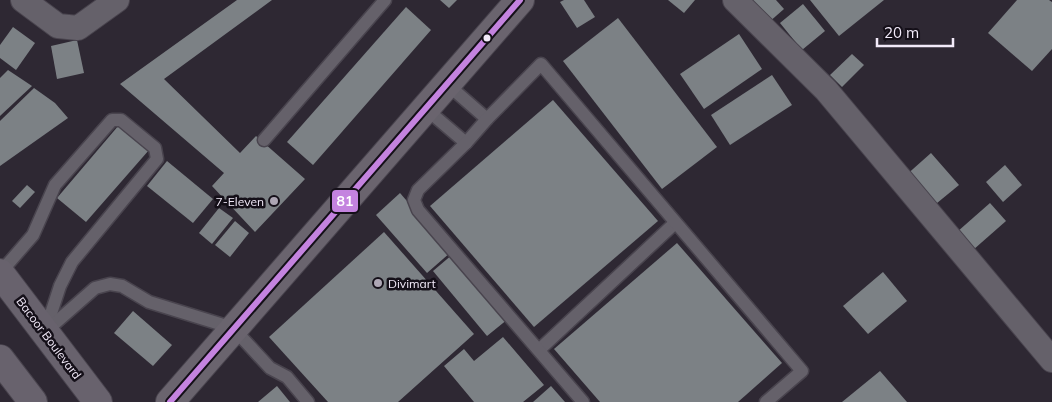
<svg xmlns="http://www.w3.org/2000/svg" width="1052" height="402" font-family="Mulish,sans-serif">
	<rect width="100%" height="100%" fill="#2e2833"/>
	<!-- building -->
	<g fill="#7c8185">
		<polygon points="237,0 272,0 164,79 240,153 256,136 305,179 255,232 212,186 224,173 120,84"/>
		<polygon points="440,0 457,0 449,8"/>
		<polygon points="564,0 584,0 595,17 577,28 560,2"/>
		<polygon points="668,0 695,0 684,13"/>
		<polygon points="751,0 776,0 784,9 768,23"/>
		<polygon points="810,0 884,0 839,36"/>
		<polygon points="1017,0 1049,0 1052,2 1052,49 1032,71 988,33"/>
		<polygon points="803,4 825,31 802,50 780,23"/>
		<polygon points="406,7 431,30 313,165 287,142"/>
		<polygon points="618,18 717,147 662,189 563,61"/>
		<polygon points="13,27 35,43 16,70 0,58 0,45"/>
		<polygon points="739,34 762,69 704,109 680,74"/>
		<polygon points="77,40 84,73 57,79 51,46"/>
		<polygon points="852,54 864,65 842,87 830,75"/>
		<polygon points="8,70 32,86 0,116 0,78"/>
		<polygon points="772,75 792,105 730,145 711,115"/>
		<polygon points="34,88 55,103 68,118 0,166 0,121"/>
		<polygon points="553,100 658,221 534,327 430,206"/>
		<polygon points="119,125 149,150 86,222 57,198"/>
		<polygon points="931,153 959,185 931,208 904,177"/>
		<polygon points="167,161 213,199 193,223 147,186"/>
		<polygon points="1005,165 1022,185 1003,202 986,182"/>
		<polygon points="27,185 35,192 20,208 12,201"/>
		<polygon points="400,193 451,252 427,273 376,215"/>
		<polygon points="990,203 1006,221 973,250 957,232"/>
		<polygon points="219,208 233,218 212,244 199,233"/>
		<polygon points="235,221 249,233 230,257 215,245"/>
		<polygon points="384,232 474,334 398,402 328,402 269,337"/>
		<polygon points="677,243 782,363 738,402 600,402 554,349"/>
		<polygon points="453,254 508,319 487,336 433,271"/>
		<polygon points="883,272 907,301 868,334 843,306"/>
		<polygon points="133,311 172,345 153,366 114,333"/>
		<polygon points="503,337 544,385 523,402 474,402 444,366 464,349 474,361"/>
		<polygon points="880,371 907,402 842,402"/>
		<polygon points="277,386 290,402 258,402"/>
		<polygon points="551,386 565,402 533,402"/>
	</g>
	<g fill="none" stroke-linecap="round" stroke-linejoin="round">
		<defs>
			<g id="service">
				<polyline points="447,84 487,119"/>
				<polyline points="425,108 466,143"/>
				<polyline points="264,140 385,0"/>
				<polyline points="0,273 33,235 55,185 112,120 121,120 155,148 157,159 72,262 60,286 45,332"/>
				<polyline points="45,332 95,288 110,284 122,286 149,302 233,328 270,368 287,377 308,402"/>
				<polyline points="539,350 675,223"/>
				<polyline points="583,402 418,210 414,200 418,190 466,143 487,119 541,64 802,371 766,402"/>
			</g>
			<g id="minor">
				<polyline points="23,0 58,26 78,28 117,0"/>
				<polyline points="735,0 826,90 1052,360"/>
			</g>
			<polyline id="secondary" points="170,402 520,0"/>
			<g id="primary">
				<polyline points="0,273 98,402"/>
				<polyline points="0,359 33,402"/>
			</g>
		</defs>
		<!-- service casing -->
		<use href="#service" stroke="#49444e" stroke-width="15"/>
		<!-- minor casing -->
		<use href="#minor" stroke="#49444e" stroke-width="26"/>
		<!-- secondary casing -->
		<use href="#secondary" stroke="#49444e" stroke-width="30"/>
		<!-- primary casing -->
		<use href="#primary" stroke="#49444e" stroke-width="30"/>
		<!-- service -->
		<use href="#service" stroke="#65616a" stroke-width="12"/>
		<!-- minor -->
		<use href="#minor" stroke="#65616a" stroke-width="24"/>
		<!-- secondary -->
		<use href="#secondary" stroke="#6a646e" stroke-width="28"/>
		<!-- primary -->
		<use href="#primary" stroke="#68626d" stroke-width="28"/>
		<defs>
			<polyline id="bus-1" points="170,402 520,0"/>
		</defs>
		<!-- bus-1 casing -->
		<use href="#bus-1" stroke="#140f18" stroke-width="10"/>
		<!-- bus-1 -->
		<use href="#bus-1" stroke="#c483df" stroke-width="6"/>
	</g>
	<!-- markers -->
	<circle fill="#f2eaf9" stroke="#140f18" stroke-width="2" cx="487" cy="38" r="4.5"/>
	<g fill="#ada6b4" stroke="#140f18" stroke-width="2">
		<circle cx="274" cy="201" r="5"/>
		<circle cx="378" cy="283" r="5"/>
	</g>
	<g text-anchor="middle" dominant-baseline="central" stroke-width="5" stroke-linejoin="round" paint-order="stroke">
		<!-- poi labels -->
		<g font-size="12" fill="#f2eaf9" stroke="#140f18" text-anchor="end">
			<text x="264" y="201">7-Eleven</text>
			<text x="388" y="283" text-anchor="start">Divimart</text>
		</g>
		<!-- street labels -->
		<g font-size="12" fill="#f2eaf9" stroke="#140f18">
			<text transform="translate(49 338) rotate(53)">Bacoor Boulevard</text>
		</g>
	</g>
	<rect stroke="#140f18" stroke-width="2" x="331" y="189" width="28" height="24" rx="5" fill="#c483df"/>
	<g font-size="14" text-anchor="middle" font-weight="bold" fill="#fff">
		<text x="345" y="206">81</text>
	</g>
	<!-- scale -->
	<path d="M877 38v8h76v-8" fill="none" stroke="#f2eaf9" stroke-width="2.5"/>
	<text x="884" y="38" font-size="15" fill="#f2eaf9" stroke="#140f18" stroke-width="4" paint-order="stroke">20 m</text>
</svg>
